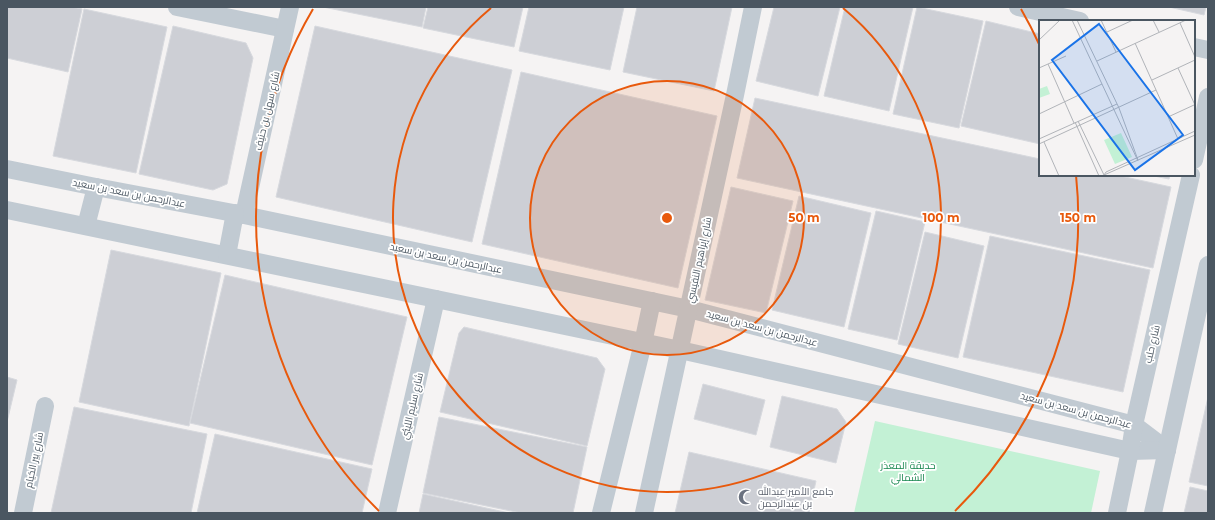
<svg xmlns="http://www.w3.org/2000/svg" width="1215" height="520" font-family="Montserrat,Cairo,sans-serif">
	<rect width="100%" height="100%" fill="#f5f3f3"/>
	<!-- green -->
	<polygon fill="#c3f1d5" points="875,421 1100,471 1091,513 854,513"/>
	<!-- building -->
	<g fill="#cdcfd5" stroke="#d7d9de">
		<polygon points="7,7 71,7 82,9 68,72 7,58"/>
		<polygon points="323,7 426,7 422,27"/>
		<polygon points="428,7 523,7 514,47 423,28"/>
		<polygon points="529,7 624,7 610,70 519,51"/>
		<polygon points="637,7 732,7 714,91 623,72"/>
		<polygon points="774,7 840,7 818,96 756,81"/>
		<polygon points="845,7 913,7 889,111 824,96"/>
		<polygon points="917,7 983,21 959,128 893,114"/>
		<polygon points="1169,7 1206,7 1204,15"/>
		<polygon points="84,9 167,27 136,173 53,156"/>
		<polygon points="986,21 1040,34 1040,144 961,126"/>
		<polygon points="173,26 246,43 253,58 227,184 213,190 139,174"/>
		<polygon points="315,26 512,70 472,242 276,197"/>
		<polygon points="521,72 717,116 678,288 482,244"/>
		<polygon points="755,98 1040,159 1040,175 1116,175 1171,187 1153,268 737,178"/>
		<polygon points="1149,175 1170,175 1169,179"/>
		<polygon points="731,187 793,201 766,313 705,300"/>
		<polygon points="799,196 871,213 844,327 772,310"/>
		<polygon points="876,211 925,222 897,340 848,329"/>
		<polygon points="925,232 984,246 958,358 898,344"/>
		<polygon points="990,236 1150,270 1123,392 963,357"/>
		<polygon points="111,250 221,273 189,426 79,402"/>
		<polygon points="225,275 407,317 372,465 190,423"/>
		<polygon points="464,327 597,358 605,369 587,446 440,412 459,333"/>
		<polygon points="7,377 17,380 7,422"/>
		<polygon points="703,384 765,400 756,435 694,419"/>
		<polygon points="782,396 837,409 846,422 836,463 770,447"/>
		<polygon points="1208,397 1208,486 1189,482"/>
		<polygon points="74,407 207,434 191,513 51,513"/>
		<polygon points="439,417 587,447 573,513 521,513 423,493"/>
		<polygon points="215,434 372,469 362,513 197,513"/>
		<polygon points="689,452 816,481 809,513 675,513"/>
		<polygon points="1190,487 1208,491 1208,513 1184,513"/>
		<polygon points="423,494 509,513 419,513"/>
	</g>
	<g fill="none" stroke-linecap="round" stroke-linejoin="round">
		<!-- minor -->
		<g stroke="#c1cad2" stroke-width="18">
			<polyline points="177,7 285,29"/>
			<polyline points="1018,7 1080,21"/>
			<polyline points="1194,47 1208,50"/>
			<polyline points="1194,160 1208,97"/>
			<polyline points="7,169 96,187 244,215 689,309 1134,425 1167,450"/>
			<polyline points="7,210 436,299 680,350 1130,451 1167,450"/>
			<polyline points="244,215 290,7"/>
			<polyline points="86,226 96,187"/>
			<polyline points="227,255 235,213"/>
			<polyline points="23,513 45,406"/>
			<polyline points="387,513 436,299"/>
			<polyline points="601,513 643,343 652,301"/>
			<polyline points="644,513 735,95 753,7"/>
			<polyline points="1117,513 1130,451 1134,425 1191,175"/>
			<polyline points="1153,513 1208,265"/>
		</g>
	</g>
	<!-- distance rings -->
	<circle cx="667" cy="218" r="137" fill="#e8590c" fill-opacity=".12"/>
	<g fill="none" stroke="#e8590c" stroke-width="2">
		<circle cx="667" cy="218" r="137"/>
		<path d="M843 8A274 274 0 1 1 491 8"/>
		<path d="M379 511A411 411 0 0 1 313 9M1021 9A411 411 0 0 1 1039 44M1076 175A411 411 0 0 1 955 511"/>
	</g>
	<!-- icons -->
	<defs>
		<symbol id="mosque-bare" viewBox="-9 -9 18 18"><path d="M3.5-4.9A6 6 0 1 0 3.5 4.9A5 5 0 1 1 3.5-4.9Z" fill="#6b7280" stroke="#fff" stroke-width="2.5" paint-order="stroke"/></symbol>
	</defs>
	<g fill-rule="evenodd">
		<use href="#mosque-bare" x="735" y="486" width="22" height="22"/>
	</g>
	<g text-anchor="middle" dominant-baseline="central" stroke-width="3.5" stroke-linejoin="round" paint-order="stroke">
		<!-- street labels -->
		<g font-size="10" fill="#4a5661" stroke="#fff">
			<text transform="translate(267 111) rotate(-77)">شارع سهل بن حنيف</text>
			<text transform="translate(129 193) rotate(11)">عبدالرحمن بن سعد بن سعيد</text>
			<text transform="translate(446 258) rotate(12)">عبدالرحمن بن سعد بن سعيد</text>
			<text transform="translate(699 260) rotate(-78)">شارع إبراهيم النفيسي</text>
			<text transform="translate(762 328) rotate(15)">عبدالرحمن بن سعد بن سعيد</text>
			<text transform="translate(1152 344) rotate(-77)">شارع حلب</text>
			<text transform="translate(412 406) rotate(-77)">شارع سليم الليثي</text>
			<text transform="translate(1076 410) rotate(15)">عبدالرحمن بن سعد بن سعيد</text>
			<text transform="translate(34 460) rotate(-78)">شارع بير الخيام</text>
		</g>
		<!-- park labels -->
		<g font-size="10" fill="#17864f" stroke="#fff">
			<text x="908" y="465">حديقة المعذر<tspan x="908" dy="12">الشمالي</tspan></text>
		</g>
		<!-- worship labels -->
		<g font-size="10" fill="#5b616d" stroke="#fff" text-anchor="start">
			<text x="758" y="491">جامع الأمير عبدالله<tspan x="758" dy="12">بن عبدالرحمن</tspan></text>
		</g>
	</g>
	<!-- overview -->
	<g transform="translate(1039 20)">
		<rect width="156" height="156" fill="#f5f3f3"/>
		<path d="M8,66L11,74L0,78V69ZM82,113L93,137L76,144L65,120Z" fill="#c3f1d5"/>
		<path fill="none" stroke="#b1b4b9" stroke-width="1" d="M33,0L99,141M38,0L80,88L99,140M62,0L77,32M114,0L120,12M141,3L156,37M68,12L94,0M0,20L21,0M96,23L139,119M58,41L147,0M9,44L35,103M0,48L27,36M139,48L156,85M113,60L156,40M0,94L63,64M129,97L155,85M39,101L65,155M36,102L60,156M0,119L78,84M5,122L20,156M0,124L117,70M65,155L67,152L156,111M65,155L156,115"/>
		<path fill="#1a73e8" fill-opacity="0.15" stroke="#1a73e8" stroke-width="2" d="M60,4L144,115L96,150L13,40Z"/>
		<rect width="156" height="156" fill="none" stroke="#4a5661" stroke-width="2"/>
	</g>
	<circle cx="667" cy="218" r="6" fill="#e8590c" stroke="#fff" stroke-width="2"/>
	<g font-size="12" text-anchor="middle" font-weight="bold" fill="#e8590c" stroke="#fff" stroke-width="3.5" stroke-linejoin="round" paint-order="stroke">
		<text x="804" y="222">50 m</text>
		<text x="941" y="222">100 m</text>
		<text x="1078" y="222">150 m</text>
	</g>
	<!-- border -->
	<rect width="1215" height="520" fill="none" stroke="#4a5661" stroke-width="16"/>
</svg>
